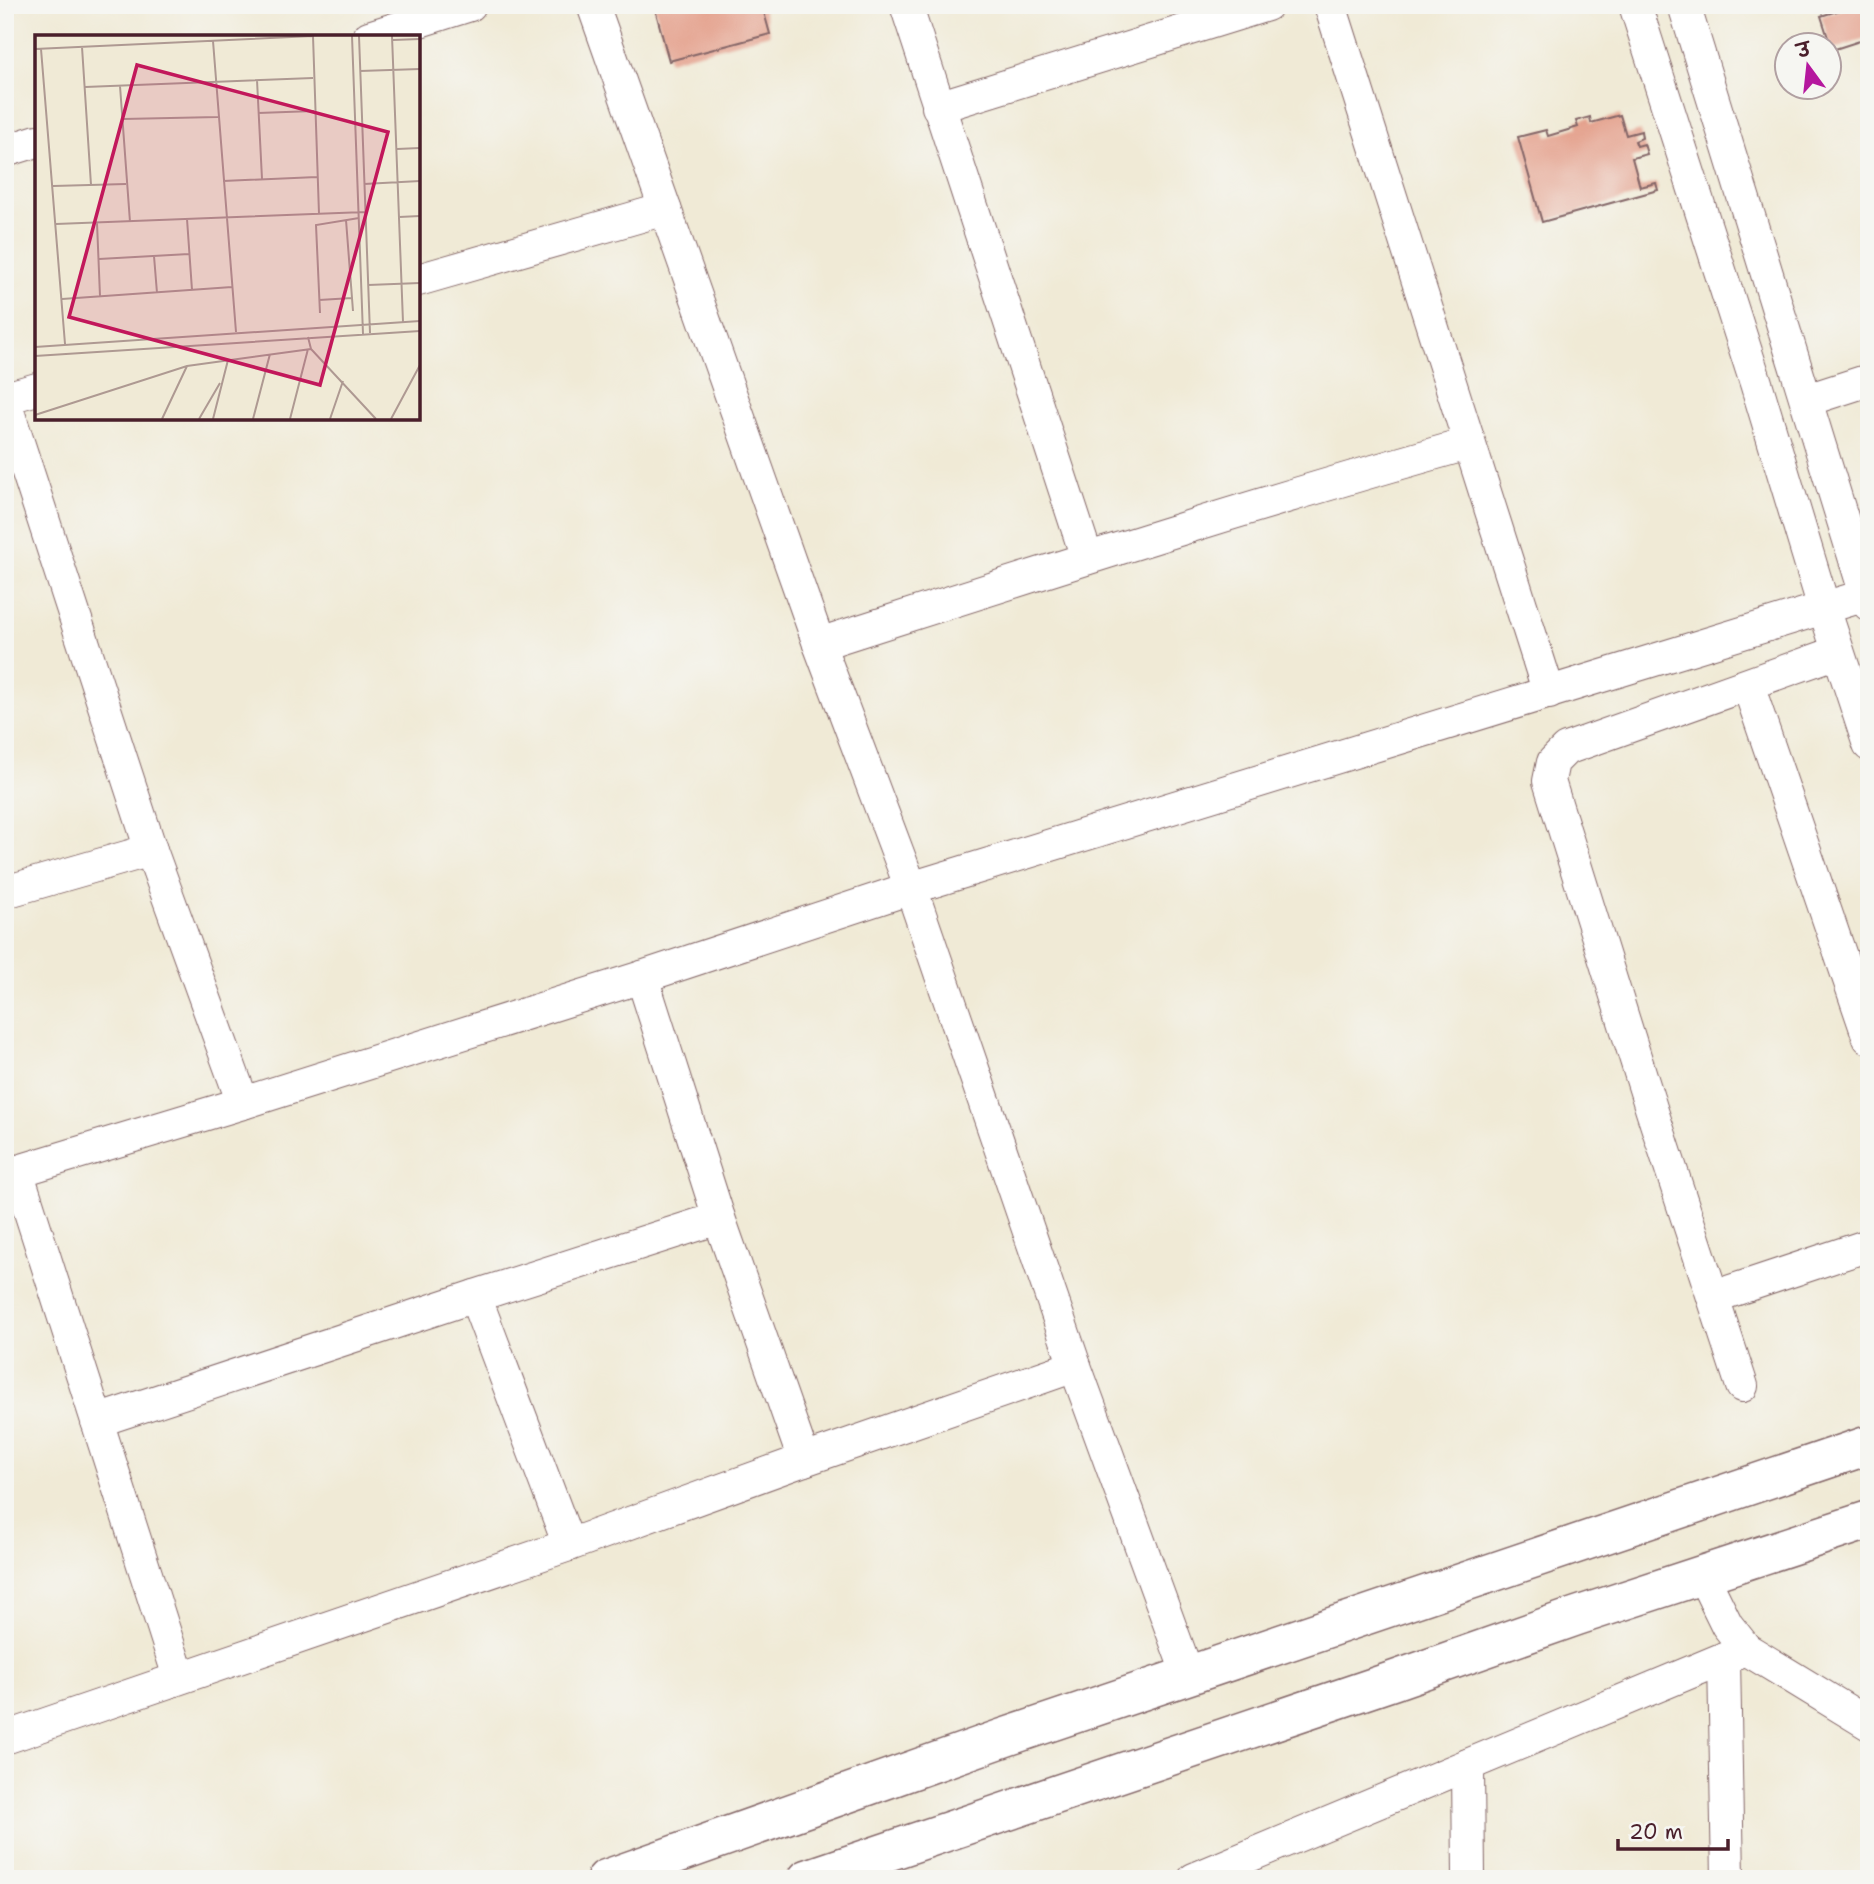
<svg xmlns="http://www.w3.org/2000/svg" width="1874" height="1884" font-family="'Shantell Sans','Playpen Sans Deva',sans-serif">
	<rect width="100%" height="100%" fill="#f6f6f2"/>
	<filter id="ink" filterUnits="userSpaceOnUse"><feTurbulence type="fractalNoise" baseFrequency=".0143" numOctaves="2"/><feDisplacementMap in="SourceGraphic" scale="14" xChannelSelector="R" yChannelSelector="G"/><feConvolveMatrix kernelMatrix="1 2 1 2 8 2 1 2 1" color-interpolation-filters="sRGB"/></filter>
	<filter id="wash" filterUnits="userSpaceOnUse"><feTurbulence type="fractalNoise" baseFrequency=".00686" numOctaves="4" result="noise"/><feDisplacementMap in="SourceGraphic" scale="28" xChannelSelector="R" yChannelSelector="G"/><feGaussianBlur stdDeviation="1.57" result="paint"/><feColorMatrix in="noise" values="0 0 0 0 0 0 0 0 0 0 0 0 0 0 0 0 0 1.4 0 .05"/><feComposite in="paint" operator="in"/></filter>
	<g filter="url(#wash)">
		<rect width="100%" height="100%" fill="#f0ead6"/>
		<g id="blocks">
			<!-- building -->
			<g fill="#e4a08c">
				<polygon points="654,5 762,5 770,34 669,61"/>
				<polygon points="1856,5 1869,5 1869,38 1832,50 1821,16"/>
				<polygon points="1620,115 1626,135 1641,131 1642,138 1635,141 1637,146 1644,144 1647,154 1632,158 1640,187 1656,183 1658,190 1542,222 1518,137 1546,130 1548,136 1578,127 1576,121 1590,117 1591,123"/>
			</g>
		</g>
	</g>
	<g filter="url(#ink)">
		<use href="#blocks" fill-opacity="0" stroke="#846667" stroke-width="2"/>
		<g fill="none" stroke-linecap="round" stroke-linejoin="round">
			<defs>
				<g id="minor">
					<polyline points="593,5 819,644 911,888 1075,1366 1188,1675"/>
					<polyline points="906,5 1087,558"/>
					<polyline points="1330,5 1549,693"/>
					<polyline points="1635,5 1756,383 1824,608 1869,745"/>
					<polyline points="1684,5 1869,605"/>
					<polyline points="369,37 470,5"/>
					<polyline points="938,107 1267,5"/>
					<polyline points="5,151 37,141"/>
					<polyline points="418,280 665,209"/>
					<polyline points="5,398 37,389"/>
					<polyline points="1807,400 1869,380"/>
					<polyline points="5,402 151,850 243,1103"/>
					<path d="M819,644C1035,575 1250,505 1468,444"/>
					<polyline points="1748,685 1869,1038"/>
					<polyline points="5,892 151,850"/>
					<polyline points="642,977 719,1218 804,1460"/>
					<polyline points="17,1171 179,1677"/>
					<polyline points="5,1175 243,1103 642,977 911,888 1866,595"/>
					<polyline points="475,1296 569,1545"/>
					<polyline points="1713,1297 1869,1245"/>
					<polyline points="1742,1386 1652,1111 1549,781 1553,762 1566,749 1838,652"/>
					<polyline points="97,1421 475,1296 719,1218"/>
					<polyline points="1703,1576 1727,1625 1746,1649 1869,1724"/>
					<polyline points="1724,1658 1728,1879"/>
					<polyline points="5,1738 569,1545 804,1460 1075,1366"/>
					<polyline points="1468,1765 1469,1879"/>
					<polyline points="1194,1879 1746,1649"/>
				</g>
				<g id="secondary">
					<polyline points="606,1879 1003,1738 1869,1445"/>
					<polyline points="807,1879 1395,1680 1577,1616 1869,1520"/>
				</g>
			</defs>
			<!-- minor casing -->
			<use href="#minor" stroke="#846667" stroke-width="34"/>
			<!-- secondary casing -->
			<use href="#secondary" stroke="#846667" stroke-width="41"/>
			<!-- minor -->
			<use href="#minor" stroke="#fff" stroke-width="32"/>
			<!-- secondary -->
			<use href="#secondary" stroke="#fff" stroke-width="38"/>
		</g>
	</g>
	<!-- overview -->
	<g transform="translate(35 35)">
		<rect width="385" height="385" fill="#f0ead6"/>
		<path fill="none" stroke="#ae9992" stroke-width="2" d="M278,1L284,179M317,1L328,299M324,1L335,298M357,1L368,287M358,5L385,4M178,6L201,297M47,12L56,150M0,14L278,1M6,14L30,309M325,36L385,34M222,45L227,144M85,51L95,187M50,52L278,43M223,78L279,76M88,84L183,82M362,114L385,113M188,146L282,142M329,149L385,146M18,151L91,149M364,182L385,181M152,184L157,255M311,185L318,276M62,188L65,261M21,189L330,177M119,221L122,258M64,224L154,219M333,250L385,248M27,264L197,252M284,265L317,263M285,278L281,190L324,183M273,302L276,314L341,384M0,312L385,286M0,321L385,296M0,380L152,331L276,314M127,384L152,331M164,384L185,348M178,384L193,325M218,384L235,319M255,384L273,314M295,384L308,346M356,384L385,330"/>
		<path fill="#c2185b" fill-opacity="0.15" stroke="#c2185b" stroke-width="3.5" d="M102,30L353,97L285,350L34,282Z"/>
		<rect width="385" height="385" fill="none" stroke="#4a1f2b" stroke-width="3.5"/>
	</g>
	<!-- margin -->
	<rect width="1874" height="1884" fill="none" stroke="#f6f6f2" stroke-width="28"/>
	<!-- north arrow -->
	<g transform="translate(1808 66) rotate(345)"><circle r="33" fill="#f6f6f2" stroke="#b1a0a2" stroke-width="2"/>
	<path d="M0-5L12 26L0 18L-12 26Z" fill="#b5179e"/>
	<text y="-10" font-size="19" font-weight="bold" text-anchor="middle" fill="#4a1f2b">उ</text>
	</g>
	<!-- scale -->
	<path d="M1618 1839v10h110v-10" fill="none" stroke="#4a1f2b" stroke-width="3.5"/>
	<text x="1629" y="1839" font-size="21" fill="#4a1f2b" stroke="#f6f6f2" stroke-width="5" paint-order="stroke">20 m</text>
</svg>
